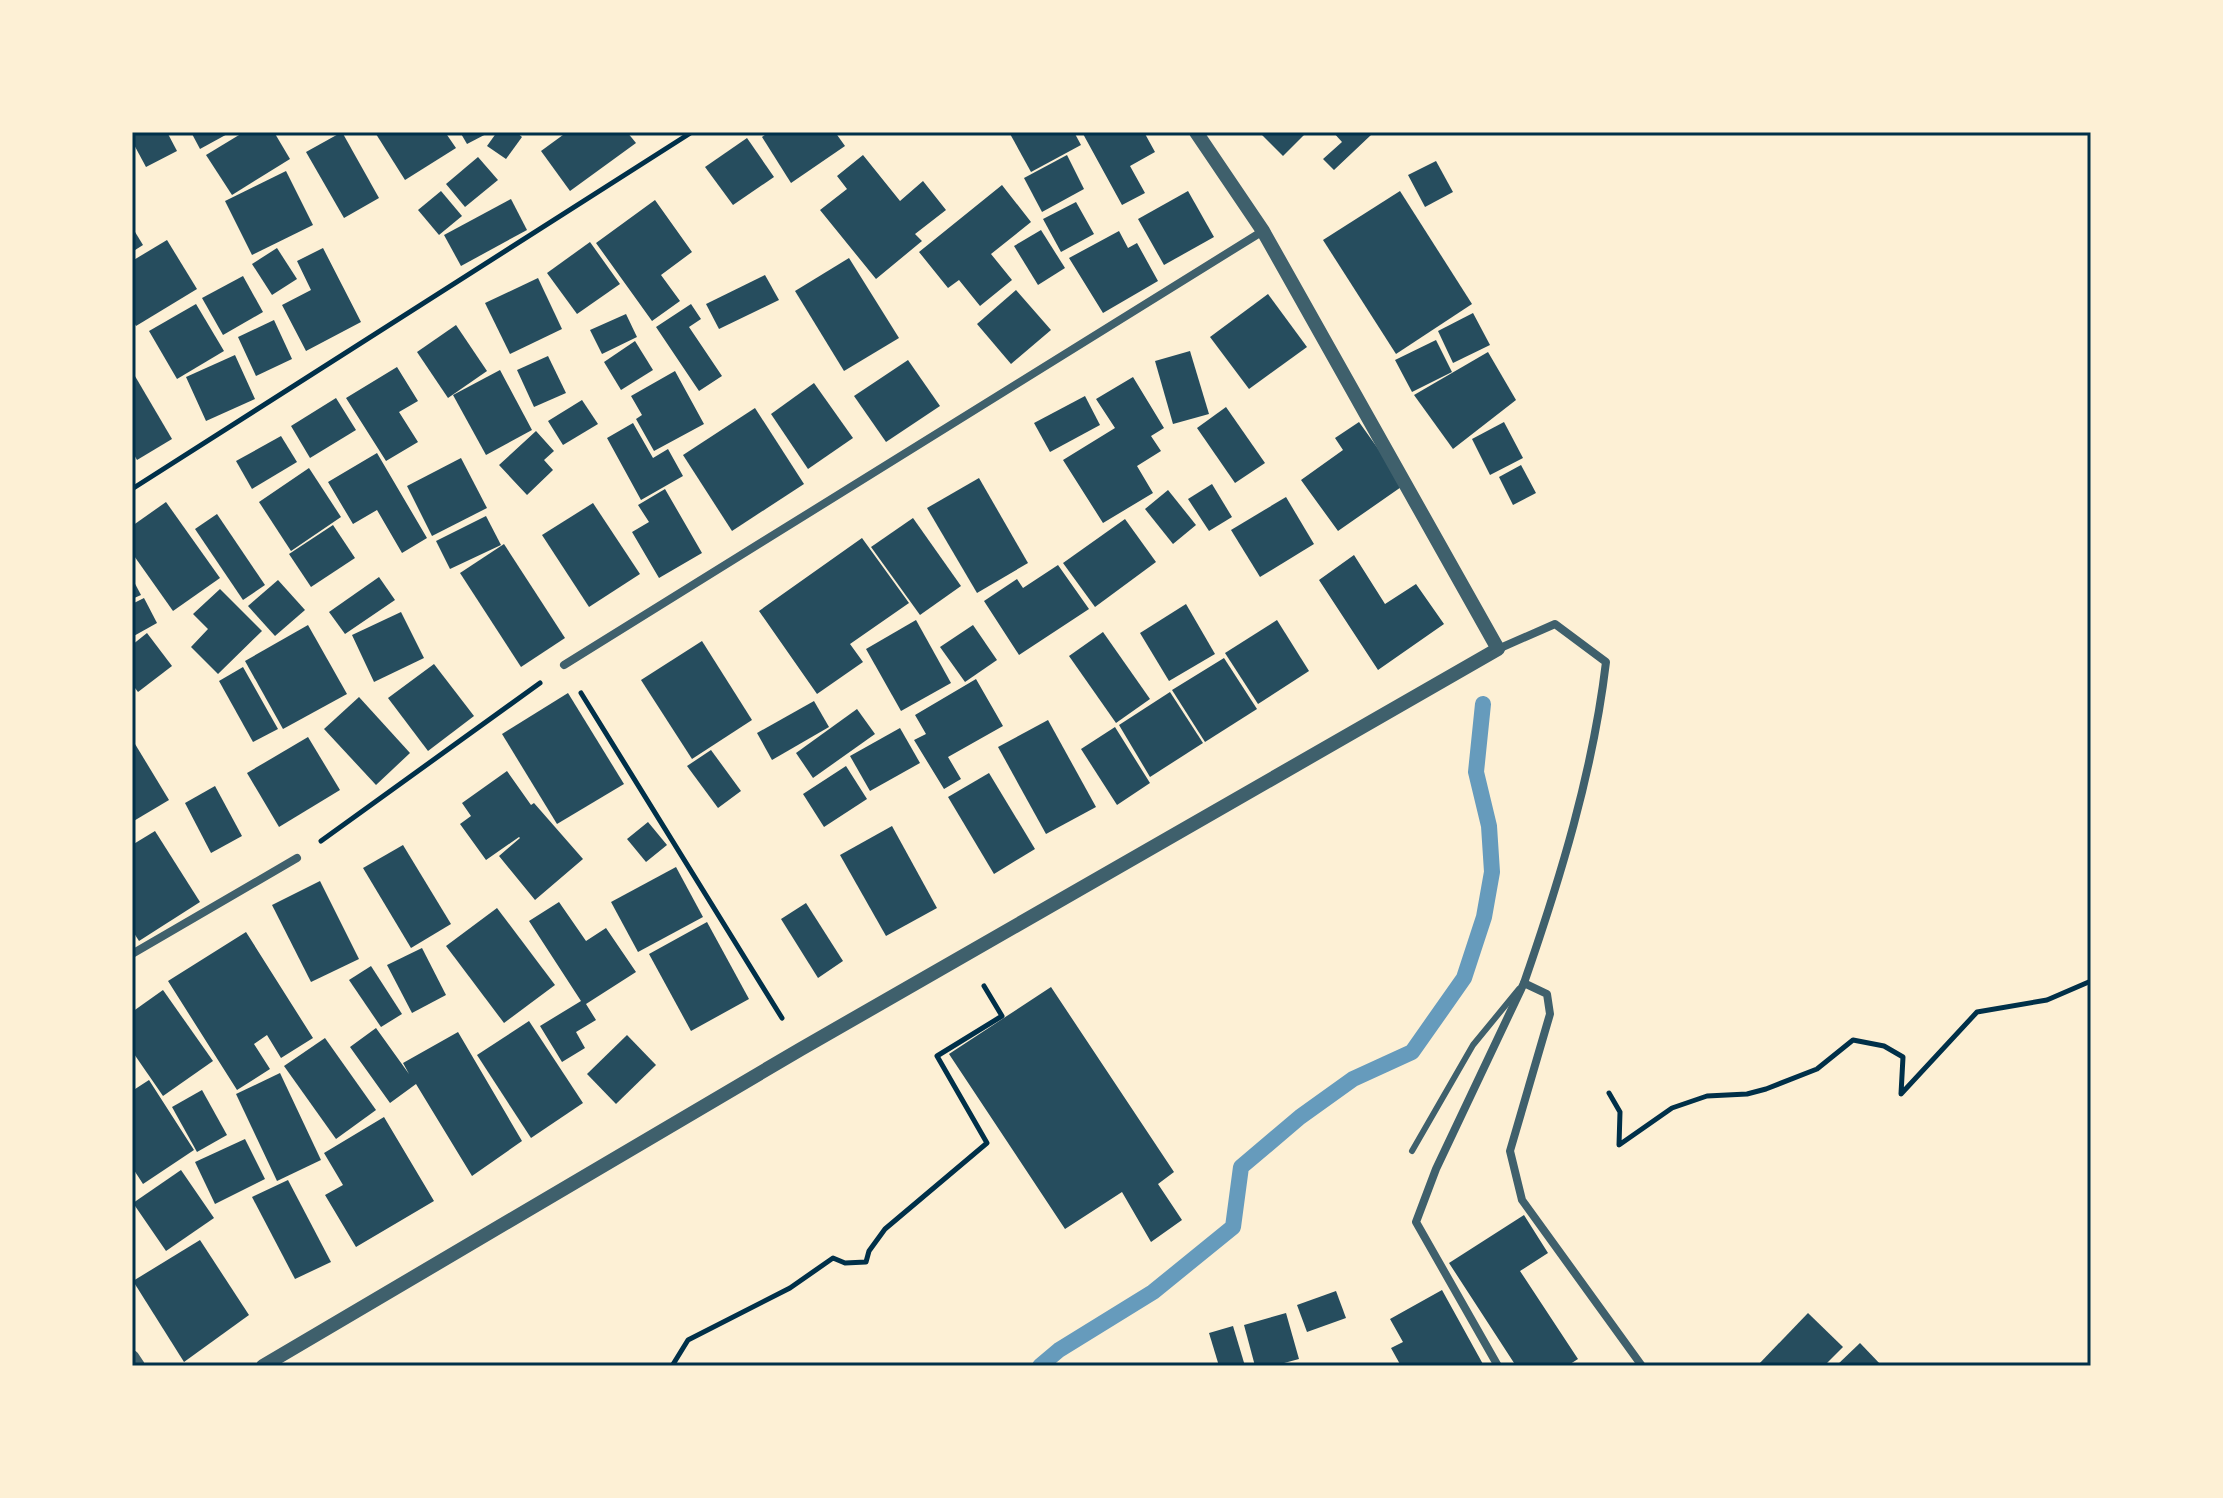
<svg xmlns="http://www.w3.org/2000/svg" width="2223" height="1498" font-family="'Zilla Slab',serif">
	<rect width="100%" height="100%" fill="#fdf0d5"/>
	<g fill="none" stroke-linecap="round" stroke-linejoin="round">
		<!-- stream -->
		<polyline stroke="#669bbc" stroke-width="16" points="1040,1366 1059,1350 1153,1292 1233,1227 1241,1167 1300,1117 1353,1079 1412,1052 1464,978 1484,917 1492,872 1489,826 1476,772 1483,704"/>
	</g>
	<!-- building -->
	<g fill="#264d5e">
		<polygon points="132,132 167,132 177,151 146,167 132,141"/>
		<polygon points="191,132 231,132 200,149"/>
		<polygon points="244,132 274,132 290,159 232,195 206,155"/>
		<polygon points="342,132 379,198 344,218 306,152"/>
		<polygon points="379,132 445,132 456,148 405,180 376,134"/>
		<polygon points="460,132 490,132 467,144"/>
		<polygon points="497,132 516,132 522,137 506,159 487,146"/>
		<polygon points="567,132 627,132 636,143 570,191 541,151"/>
		<polygon points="769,132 835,132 845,146 791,183 762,137"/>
		<polygon points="1009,132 1074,132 1081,145 1031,172"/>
		<polygon points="1082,132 1144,132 1155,152 1130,166 1145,193 1122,205"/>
		<polygon points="1259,132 1307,132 1283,156"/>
		<polygon points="1333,132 1368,132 1371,135 1334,170 1323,159 1342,142"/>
		<polygon points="747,138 774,177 733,205 705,167"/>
		<polygon points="863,155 900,201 923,181 946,210 915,234 922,241 876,279 820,210 847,189 837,176"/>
		<polygon points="1067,155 1084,189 1042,212 1024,178"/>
		<polygon points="478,157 498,180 465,207 446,184"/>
		<polygon points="1436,161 1453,192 1425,207 1408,175"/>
		<polygon points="286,171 313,225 252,255 225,201"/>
		<polygon points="1002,185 1031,222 991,254 1012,280 980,306 959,280 948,288 919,252"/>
		<polygon points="441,191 462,216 439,235 418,210"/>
		<polygon points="1188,191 1214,237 1164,265 1138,219"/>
		<polygon points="1400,191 1472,304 1396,354 1323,240"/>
		<polygon points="511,199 527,230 461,266 444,235"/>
		<polygon points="655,200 692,252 661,275 680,301 652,321 596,243"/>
		<polygon points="1076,202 1094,234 1061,252 1043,219"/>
		<polygon points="132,227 143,245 132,252"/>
		<polygon points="1041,230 1065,268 1038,285 1014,246"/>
		<polygon points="1119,231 1128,248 1137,243 1158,281 1103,313 1069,258"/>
		<polygon points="167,240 197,289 136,326 132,319 132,261"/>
		<polygon points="590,242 620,284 577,314 547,273"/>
		<polygon points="277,248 297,279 272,295 252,264"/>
		<polygon points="323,248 361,322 306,351 282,305 311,290 297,261"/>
		<polygon points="849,258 899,338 844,371 795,291"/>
		<polygon points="765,275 779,300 719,329 706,304"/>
		<polygon points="243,276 263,312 223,335 202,298"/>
		<polygon points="538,278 562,329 510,354 485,303"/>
		<polygon points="1016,290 1051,330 1011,364 977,324"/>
		<polygon points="1268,294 1307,347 1249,389 1210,337"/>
		<polygon points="196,304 224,351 177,379 149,331"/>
		<polygon points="691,304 701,319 689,327 722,376 699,391 656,327"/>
		<polygon points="1473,313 1490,345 1453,363 1438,331"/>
		<polygon points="626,314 637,337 602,354 590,330"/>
		<polygon points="274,320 292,359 256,376 238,337"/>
		<polygon points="456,325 487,371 448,398 417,352"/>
		<polygon points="1436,340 1452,372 1412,392 1395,360"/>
		<polygon points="635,341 653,370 621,390 604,362"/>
		<polygon points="1190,351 1209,414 1173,424 1155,361"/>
		<polygon points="1488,352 1516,400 1453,449 1414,395"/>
		<polygon points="235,355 255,399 206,421 186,377"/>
		<polygon points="548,356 566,393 534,407 517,370"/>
		<polygon points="908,360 940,406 886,442 854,396"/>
		<polygon points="397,367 418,401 399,412 418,442 386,461 346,398"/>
		<polygon points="500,370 532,430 486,455 453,395"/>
		<polygon points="132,371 172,439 137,460 132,451"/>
		<polygon points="675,371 704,424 654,451 636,419 642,415 631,396"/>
		<polygon points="1133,377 1164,428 1151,436 1161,451 1137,466 1153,493 1103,523 1063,460 1115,428 1096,399"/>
		<polygon points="814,383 853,438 808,469 771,414"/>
		<polygon points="1085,396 1100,425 1050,452 1034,423"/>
		<polygon points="336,398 356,430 310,458 291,426"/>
		<polygon points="582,400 598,424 563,445 548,421"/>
		<polygon points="1226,407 1265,463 1235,483 1197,428"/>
		<polygon points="755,408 804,484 732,531 683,455"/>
		<polygon points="1359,422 1404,485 1338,531 1301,480 1343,450 1335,438"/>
		<polygon points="1504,422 1523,458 1490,475 1472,439"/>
		<polygon points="633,423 653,458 668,449 683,476 641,500 607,438"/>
		<polygon points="536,431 554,451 544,460 553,470 527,495 499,465"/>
		<polygon points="281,436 297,462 252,489 236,461"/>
		<polygon points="377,453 427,538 402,553 377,510 353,524 328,482"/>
		<polygon points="461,458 487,508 432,536 407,486"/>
		<polygon points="1521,465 1536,493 1513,505 1499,477"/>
		<polygon points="309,468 341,517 291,551 259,502"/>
		<polygon points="979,478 1028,563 977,593 927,508"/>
		<polygon points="1212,484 1232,517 1209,531 1188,499"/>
		<polygon points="665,489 702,553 659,578 632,532 649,522 638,505"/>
		<polygon points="1168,490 1196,525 1173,544 1145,509"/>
		<polygon points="1286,497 1314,544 1260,577 1231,530"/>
		<polygon points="166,502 220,578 173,611 132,553 132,526"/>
		<polygon points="593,503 640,574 589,607 542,535"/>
		<polygon points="217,514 265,585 243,600 195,529"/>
		<polygon points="486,516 501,545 450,569 436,541"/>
		<polygon points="913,518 961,586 920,615 871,547"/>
		<polygon points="1125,519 1156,562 1095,607 1063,563"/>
		<polygon points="333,525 355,558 311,587 289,554"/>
		<polygon points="862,538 909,603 850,644 863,662 817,694 759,611"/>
		<polygon points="504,544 565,638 521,667 460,573"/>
		<polygon points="1354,555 1385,604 1416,584 1444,624 1378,670 1319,580"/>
		<polygon points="1058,565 1089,609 1019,655 984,601 1017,579 1023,588"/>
		<polygon points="379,577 395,600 345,634 329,612"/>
		<polygon points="132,578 141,595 132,599"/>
		<polygon points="278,580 305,610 275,636 248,606"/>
		<polygon points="220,589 262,631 218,674 191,647 208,629 193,614"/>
		<polygon points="144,598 157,623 132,637 132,604"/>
		<polygon points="1186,604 1215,654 1169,681 1140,633"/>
		<polygon points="401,612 424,658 374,682 352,635"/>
		<polygon points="916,620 951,683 901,711 866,649"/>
		<polygon points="1277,620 1309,671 1258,704 1225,653"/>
		<polygon points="308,625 347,694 283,729 245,661"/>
		<polygon points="973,625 997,660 965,682 940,647"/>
		<polygon points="1103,632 1150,699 1116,723 1069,656"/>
		<polygon points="147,633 172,666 138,692 132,684 132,645"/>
		<polygon points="702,641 752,720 692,759 641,680"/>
		<polygon points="1224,658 1257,709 1205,742 1172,690"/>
		<polygon points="434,664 474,716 428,751 388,698"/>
		<polygon points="243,667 278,729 253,742 219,681"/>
		<polygon points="976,679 1003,726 948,757 961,779 944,789 914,740 926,734 915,715"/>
		<polygon points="1170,692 1203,743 1150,777 1119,725"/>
		<polygon points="568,693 624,784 557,824 502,734"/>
		<polygon points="359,697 410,753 376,785 324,729"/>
		<polygon points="814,701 829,727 772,760 757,733"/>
		<polygon points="857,709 875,734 813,778 796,753"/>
		<polygon points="1048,720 1096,807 1046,834 998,747"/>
		<polygon points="1115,727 1150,783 1117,805 1081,749"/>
		<polygon points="900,728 920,763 870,791 850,756"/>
		<polygon points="308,737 340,790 279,827 247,773"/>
		<polygon points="132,739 169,800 132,822"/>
		<polygon points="711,750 741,791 718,808 687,766"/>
		<polygon points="846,766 867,799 824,827 803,794"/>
		<polygon points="507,771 531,805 534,803 583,859 535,900 499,856 520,838 519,837 486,860 460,824 471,816 462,803"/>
		<polygon points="989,773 1035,849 994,874 948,797"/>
		<polygon points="215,786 242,836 211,853 185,803"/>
		<polygon points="648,822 667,845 646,862 627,839"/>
		<polygon points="892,826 937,908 886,936 840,855"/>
		<polygon points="155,831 200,902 139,941 132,930 132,845"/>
		<polygon points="403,845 451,924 411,948 363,868"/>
		<polygon points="676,867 703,917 638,952 611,902"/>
		<polygon points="320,881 359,959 311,982 272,905"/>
		<polygon points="559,902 586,941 606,928 636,972 586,1004 596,1020 576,1032 585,1048 562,1062 540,1026 581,1001 529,921"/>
		<polygon points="806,903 843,961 818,978 781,919"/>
		<polygon points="497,908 555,985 504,1023 446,946"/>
		<polygon points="707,922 749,999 691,1031 649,954"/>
		<polygon points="246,932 313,1038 281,1058 267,1035 254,1044 270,1069 237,1090 168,981"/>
		<polygon points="422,948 446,995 412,1013 387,965"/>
		<polygon points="371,966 402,1014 381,1027 349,980"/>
		<polygon points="1051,987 1174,1172 1158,1184 1182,1220 1151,1242 1122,1192 1065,1229 949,1054"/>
		<polygon points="163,990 213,1061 163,1096 132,1051 132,1012"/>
		<polygon points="529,1021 583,1103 531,1138 477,1055"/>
		<polygon points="376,1028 409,1074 403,1063 458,1032 522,1141 472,1176 416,1084 390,1103 350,1047"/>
		<polygon points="627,1035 656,1065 616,1104 587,1074"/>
		<polygon points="325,1038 376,1110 336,1139 284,1066"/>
		<polygon points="280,1073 321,1160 277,1181 236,1094"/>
		<polygon points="149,1080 194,1150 143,1184 132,1167 132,1108 134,1107 132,1091"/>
		<polygon points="202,1090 227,1135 197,1152 172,1107"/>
		<polygon points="384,1117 434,1201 356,1247 325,1195 343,1185 324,1153"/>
		<polygon points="245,1139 265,1179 215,1204 195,1162"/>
		<polygon points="181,1170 214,1218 166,1251 133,1203"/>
		<polygon points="288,1180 331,1262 295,1279 252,1197"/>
		<polygon points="1524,1215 1548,1253 1520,1271 1578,1359 1567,1366 1516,1366 1449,1263"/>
		<polygon points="200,1240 249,1315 184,1362 133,1281"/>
		<polygon points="1442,1290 1484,1366 1401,1366 1391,1348 1403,1342 1390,1319"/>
		<polygon points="1336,1291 1346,1318 1307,1332 1297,1305"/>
		<polygon points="1286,1313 1299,1359 1273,1366 1255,1366 1244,1325"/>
		<polygon points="1808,1313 1843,1347 1824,1366 1757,1366"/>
		<polygon points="1233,1326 1245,1366 1219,1366 1209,1333"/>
		<polygon points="1860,1343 1882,1366 1836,1366"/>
	</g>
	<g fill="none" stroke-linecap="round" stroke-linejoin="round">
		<!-- path -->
		<g stroke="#003049" stroke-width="5">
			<polyline points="132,489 692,132"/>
			<polyline points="581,693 782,1018"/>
			<polyline points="321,841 540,683"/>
			<polyline points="1609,1093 1620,1112 1619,1145 1672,1108 1707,1096 1747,1094 1766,1089 1817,1069 1853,1040 1884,1046 1903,1057 1901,1094 1977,1012 2047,1000 2091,981"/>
			<polyline points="672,1366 688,1340 790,1288 833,1258 845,1263 866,1262 869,1251 885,1229 987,1143 937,1056 1002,1016 984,986"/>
		</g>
		<!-- service -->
		<polyline stroke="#3f606c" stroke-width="6" points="1412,1151 1473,1045 1519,989"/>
		<!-- minor -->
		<g stroke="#3f606c" stroke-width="8">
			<path d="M1498,649L1555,624L1606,662C1593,772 1560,879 1524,983"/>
			<polyline points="564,665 1263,231"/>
			<polyline points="132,954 297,858"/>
			<polyline points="1498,1366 1416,1222 1436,1169 1524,983 1547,994 1550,1014 1510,1151 1522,1200 1642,1366"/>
		</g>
		<!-- tertiary -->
		<g stroke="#3f606c" stroke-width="14">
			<polyline points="132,1357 138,1366"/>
			<polyline points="263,1366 801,1049 1498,649 1263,231 1196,132"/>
		</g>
	</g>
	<!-- border -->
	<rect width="2223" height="1498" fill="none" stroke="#fdf0d5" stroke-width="268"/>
	<rect x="134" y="134" width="1955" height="1230" fill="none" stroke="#003049" stroke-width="3"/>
</svg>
